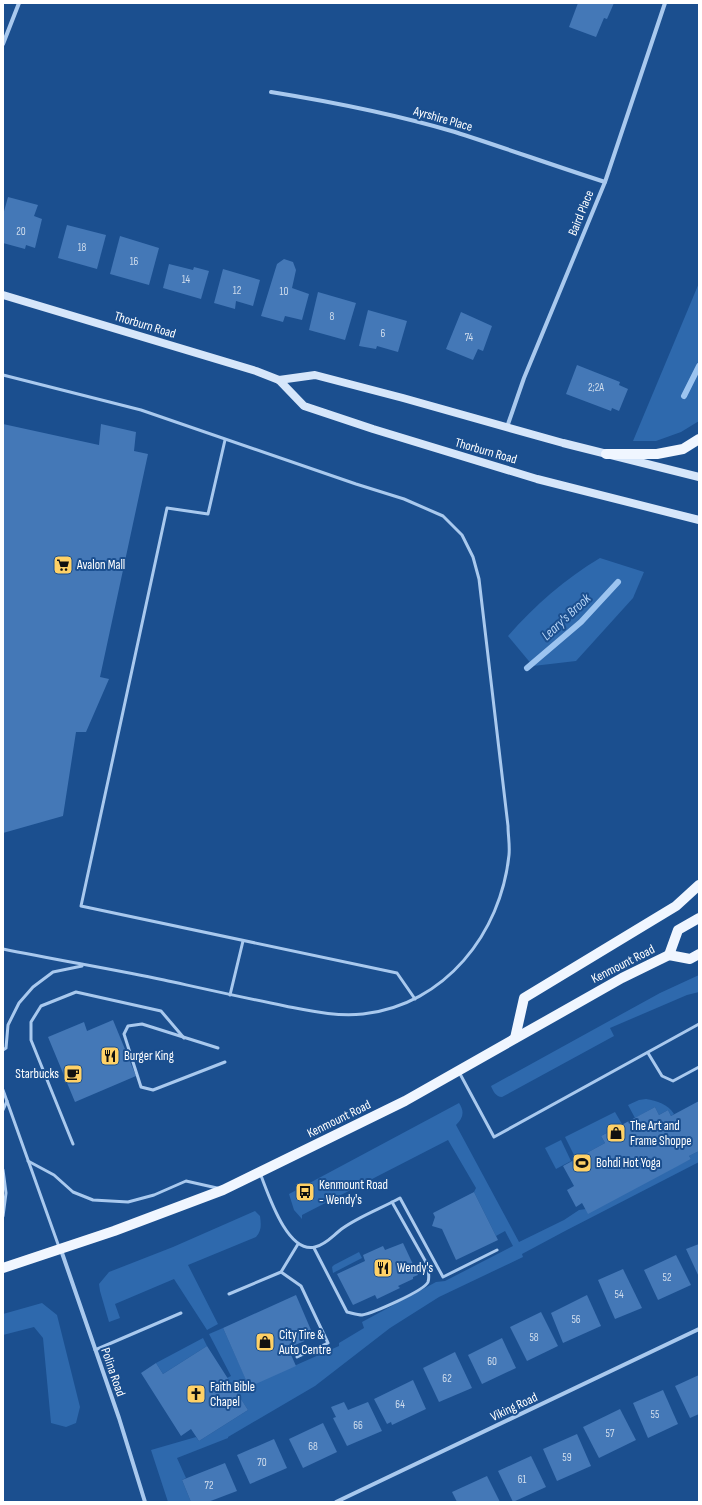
<svg xmlns="http://www.w3.org/2000/svg" width="702" height="1505" font-family="'Sofia Sans Condensed',sans-serif">
	<rect width="100%" height="100%" fill="#1b4f8f"/>
	<!-- green -->
	<g fill="#2e69ad">
		<polygon points="699,283 699,421 681,432 656,441 633,441"/>
		<path d="M600,558L644,572L633,598L576,661L533,666L508,636C535,605 565,579 600,558Z"/>
		<path d="M699,975V992L687,995L610,1028L614,1036L502,1097C496,1097 493,1091 491,1086L660,993Z"/>
		<path d="M646,1099C657,1101 668,1104 674,1114L671,1116L668,1110L659,1115L655,1107L635,1118L628,1105L639,1100Z"/>
		<path d="M459,1103C465,1112 463,1118 456,1125L519,1242L564,1220L579,1210L586,1209L691,1159L689,1156L699,1151V1162L565,1231L522,1254L523,1257L439,1297L390,1328L315,1386L228,1437V1438L177,1458L186,1478L182,1480L191,1502H168L151,1450L196,1437L199,1441L248,1410L227,1378L231,1376L209,1334L223,1328L249,1386L339,1346V1343L364,1328L362,1322L436,1282L445,1281L513,1246L505,1231L496,1236L474,1192L476,1188L448,1140L302,1215V1219L294,1210L289,1194Z"/>
		<polygon points="615,1112 622,1124 601,1136 605,1143 576,1159 565,1137"/>
		<polygon points="561,1140 571,1161 556,1169 545,1148"/>
		<path d="M255,1211L260,1216C261,1224 262,1230 256,1237L188,1265L218,1324L207,1330L174,1279L115,1304L120,1318L109,1322L100,1291L99,1284L109,1272L173,1247Z"/>
		<polygon points="359,1252 362,1258 333,1273 332,1267 334,1265"/>
		<polygon points="42,1303 57,1315 80,1407 76,1423 66,1427 51,1423 43,1338 34,1327 3,1335 3,1314"/>
		<polygon points="203,1338 207,1346 163,1374 156,1363"/>
	</g>
	<g fill="none" stroke-linecap="round" stroke-linejoin="round">
		<!-- stream -->
		<g stroke="#9cc4f0" stroke-width="6">
			<polyline points="684,396 699,366"/>
			<polyline points="527,668 581,622 618,582"/>
		</g>
	</g>
	<!-- building -->
	<g fill="#4478b7">
		<polygon points="578,3 614,3 607,19 604,18 596,37 569,27"/>
		<polygon points="8,197 38,205 34,216 42,219 35,248 26,245 25,249 3,243 3,215"/>
		<polygon points="67,225 106,235 97,269 58,258"/>
		<polygon points="120,236 159,248 149,285 110,274"/>
		<polygon points="284,259 293,262 296,270 292,288 309,294 302,320 285,316 283,322 261,316 277,264"/>
		<polygon points="169,264 193,270 194,267 209,271 201,299 163,288"/>
		<polygon points="223,269 260,280 253,306 236,301 235,309 214,303"/>
		<polygon points="318,292 356,303 345,340 309,330"/>
		<polygon points="368,310 407,321 398,352 377,346 376,349 359,346"/>
		<polygon points="461,312 492,326 483,351 478,349 473,360 446,349"/>
		<polygon points="577,365 620,382 619,385 628,389 619,411 612,408 611,411 566,394"/>
		<polygon points="3,424 99,445 101,424 136,432 134,451 148,454 100,677 109,679 86,732 76,732 63,816 3,833"/>
		<polygon points="113,1020 136,1076 75,1102 48,1037 84,1022 87,1031"/>
		<polygon points="699,1101 699,1151 689,1156 691,1159 588,1214 582,1203 576,1207 567,1190 574,1186 563,1166 605,1143 601,1136 655,1107 659,1115 668,1110 671,1116"/>
		<polygon points="474,1192 498,1240 456,1260 442,1229 432,1226 435,1217 433,1213"/>
		<polygon points="403,1243 418,1275 413,1277 413,1279 398,1286 400,1288 377,1299 375,1295 353,1305 337,1274 365,1261 363,1255 383,1246 385,1250"/>
		<polygon points="699,1244 699,1277 686,1249"/>
		<polygon points="676,1255 691,1285 658,1300 644,1270"/>
		<polygon points="623,1269 642,1308 615,1319 598,1280"/>
		<polygon points="296,1295 314,1337 288,1348 296,1366 249,1387 223,1328"/>
		<polygon points="587,1295 601,1326 563,1343 551,1313"/>
		<polygon points="541,1312 558,1346 527,1361 510,1327"/>
		<polygon points="502,1338 516,1368 482,1384 468,1355"/>
		<polygon points="207,1346 248,1410 199,1441 191,1429 181,1436 141,1373 156,1363 163,1374"/>
		<polygon points="455,1352 472,1388 439,1402 423,1368"/>
		<polygon points="699,1375 699,1414 690,1418 675,1386"/>
		<polygon points="413,1380 426,1409 392,1425 391,1422 387,1424 374,1399"/>
		<polygon points="663,1390 678,1424 648,1438 633,1403"/>
		<polygon points="344,1402 348,1410 368,1402 382,1431 347,1446 333,1418 336,1417 331,1407"/>
		<polygon points="620,1409 636,1440 599,1458 583,1427"/>
		<polygon points="323,1423 337,1452 303,1468 289,1439"/>
		<polygon points="577,1434 591,1466 557,1481 543,1449"/>
		<polygon points="274,1439 287,1468 250,1484 237,1455"/>
		<polygon points="531,1456 546,1487 513,1502 498,1471"/>
		<polygon points="225,1463 237,1491 208,1502 191,1502 182,1480"/>
		<polygon points="487,1476 500,1502 457,1502 452,1492"/>
	</g>
	<g fill="none" stroke-linecap="round" stroke-linejoin="round">
		<!-- lane -->
		<g stroke="#a9c9ee" stroke-width="3">
			<path d="M3,375L141,410L356,484L404,499L443,516L462,535L473,557L479,579L508,826C508,835 510,845 509,855C501,933 445,1005 363,1014C337,1017 311,1011 285,1006C245,998 205,989 164,980C111,969 57,960 3,949"/>
			<polyline points="225,440 208,514 167,508 81,906 397,973 415,999"/>
			<polyline points="230,995 243,941"/>
			<polyline points="218,1048 142,1024 128,1026 124,1034 141,1087 153,1090 225,1062"/>
			<polyline points="3,1050 6,1048 8,1025 19,1003 33,987 53,972 82,966"/>
			<polyline points="648,1053 662,1076 673,1081 699,1067"/>
			<polyline points="459,1072 494,1137 699,1024"/>
			<polyline points="3,1090 59,1247"/>
			<polyline points="3,1110 7,1101"/>
			<polyline points="73,1144 31,1040 31,1022 41,1006 76,992 161,1011 184,1038"/>
			<polyline points="28,1161 54,1175 73,1192 93,1200 128,1202 154,1195 186,1181 217,1188"/>
			<polyline points="3,1170 6,1193 3,1216"/>
			<path d="M260,1173C268,1193 287,1254 315,1247C327,1244 333,1235 343,1228C360,1216 382,1208 400,1198L443,1277L497,1250"/>
			<path d="M314,1248L347,1312C352,1313 357,1315 362,1315C373,1313 424,1291 428,1282C430,1276 428,1270 427,1264L392,1202"/>
			<polyline points="281,1272 301,1286 328,1343 297,1357"/>
			<polyline points="229,1294 281,1272 298,1244"/>
			<polyline points="95,1350 181,1313"/>
		</g>
		<!-- street -->
		<g stroke="#a9c9ee" stroke-width="4">
			<polyline points="3,44 19,3"/>
			<path d="M271,92C333,102 394,114 455,132C505,148 555,166 605,182"/>
			<polyline points="507,427 524,378 605,182 665,3"/>
			<polyline points="61,1250 119,1418 145,1502"/>
			<polyline points="336,1502 699,1329"/>
		</g>
		<!-- secondary -->
		<g stroke="#d6e6fa" stroke-width="8">
			<polyline points="3,295 256,371 279,380 304,406 373,429 537,479 699,520"/>
			<polyline points="279,380 315,375 403,398 563,443 699,477"/>
		</g>
		<!-- primary -->
		<g stroke="#f0f6ff" stroke-width="10">
			<polyline points="606,454 657,454 683,449 699,439"/>
			<polyline points="669,955 678,930 699,918"/>
			<polyline points="515,1038 524,998 676,906 699,885"/>
			<polyline points="3,1268 114,1231 223,1190 405,1101 622,978 669,955 690,959 699,954"/>
		</g>
	</g>
	<!-- icons -->
	<defs>
		<symbol id="supermarket-square" viewBox="-11 -11 22 22"><rect x="-9" y="-9" width="18" height="18" rx="4" fill="#ffd166" stroke="#1b4f8f"/><path d="M-6-5.5h2.5l.6 2H6L4.5 2H-2.5L-4.4-4H-6ZM-1.5 3.2a1.3 1.3 0 1 0 .1 0ZM3 3.2a1.3 1.3 0 1 0 .1 0Z" fill="#111"/></symbol>
		<symbol id="restaurant-square" viewBox="-11 -11 22 22"><rect x="-9" y="-9" width="18" height="18" rx="4" fill="#ffd166" stroke="#1b4f8f"/><path d="M-5-6h1v4h1v-4h1v4h1v-4h1v5L-1.5 .5V6h-2V.5L-5-1ZM5-6V6H3V1.5H1.5Q1.5-4 5-6Z" fill="#111"/></symbol>
		<symbol id="cafe-square" viewBox="-11 -11 22 22"><rect x="-9" y="-9" width="18" height="18" rx="4" fill="#ffd166" stroke="#1b4f8f"/><path d="M-5.5-4.5H6V0H3Q3 3.5 0 3.5H-2.5Q-5.5 3.5-5.5 0ZM3-3.2v2h1.7v-2ZM-6 4.5H4V6H-6Z" fill="#111"/></symbol>
		<symbol id="shop-square" viewBox="-11 -11 22 22"><rect x="-9" y="-9" width="18" height="18" rx="4" fill="#ffd166" stroke="#1b4f8f"/><path d="M-5-2.5h2.3a2.7 3.5 0 0 1 5.4 0H5L5.5 6h-11ZM-1.5-2.5h3a1.5 2.3 0 0 0-3 0Z" fill="#111"/></symbol>
		<symbol id="stadium-square" viewBox="-11 -11 22 22"><rect x="-9" y="-9" width="18" height="18" rx="4" fill="#ffd166" stroke="#1b4f8f"/><path d="M0-5a6.5 5 0 1 0 0 10a6.5 5 0 1 0 0-10ZM-3.5-1.8h7v3.6h-7Z" fill="#111"/></symbol>
		<symbol id="bus-square" viewBox="-11 -11 22 22"><rect x="-9" y="-9" width="18" height="18" rx="4" fill="#ffd166" stroke="#1b4f8f"/><path d="M-5-6H5V4H4V6H2V4H-2V6H-4V4H-5ZM-3.5-4V0h7V-4ZM-3.5 1.2v1.5H-2V1.2ZM2 1.2v1.5H3.5V1.2Z" fill="#111"/></symbol>
		<symbol id="church-square" viewBox="-11 -11 22 22"><rect x="-9" y="-9" width="18" height="18" rx="4" fill="#ffd166" stroke="#1b4f8f"/><path d="M-1.2-6h2.4v3.5h3.3v2.4h-3.3V6h-2.4V-.1h-3.3v-2.4h3.3Z" fill="#111"/></symbol>
	</defs>
	<g fill-rule="evenodd">
		<use href="#supermarket-square" x="52" y="554" width="22" height="22"/>
		<use href="#restaurant-square" x="99" y="1045" width="22" height="22"/>
		<use href="#cafe-square" x="62" y="1063" width="22" height="22"/>
		<use href="#shop-square" x="605" y="1122" width="22" height="22"/>
		<use href="#stadium-square" x="571" y="1152" width="22" height="22"/>
		<use href="#bus-square" x="294" y="1181" width="22" height="22"/>
		<use href="#restaurant-square" x="372" y="1257" width="22" height="22"/>
		<use href="#shop-square" x="254" y="1331" width="22" height="22"/>
		<use href="#church-square" x="185" y="1383" width="22" height="22"/>
	</g>
	<g text-anchor="middle" dominant-baseline="central" stroke-width="4" stroke-linejoin="round" paint-order="stroke">
		<!-- number labels -->
		<g font-size="11" fill="#d0dded">
			<text x="21" y="231">20</text>
			<text x="82" y="247">18</text>
			<text x="134" y="261">16</text>
			<text x="186" y="279">14</text>
			<text x="237" y="290">12</text>
			<text x="284" y="291">10</text>
			<text x="332" y="316">8</text>
			<text x="383" y="333">6</text>
			<text x="469" y="337">74</text>
			<text x="596" y="387">2;2A</text>
			<text x="667" y="1277">52</text>
			<text x="619" y="1294">54</text>
			<text x="576" y="1319">56</text>
			<text x="534" y="1337">58</text>
			<text x="492" y="1361">60</text>
			<text x="447" y="1378">62</text>
			<text x="400" y="1404">64</text>
			<text x="655" y="1414">55</text>
			<text x="358" y="1425">66</text>
			<text x="610" y="1433">57</text>
			<text x="313" y="1446">68</text>
			<text x="567" y="1457">59</text>
			<text x="262" y="1462">70</text>
			<text x="522" y="1479">61</text>
			<text x="209" y="1485">72</text>
		</g>
		<!-- street labels -->
		<g font-size="13" fill="#fff" stroke="#1b4f8f">
			<text transform="translate(443 119) rotate(16)">Ayrshire Place</text>
			<text transform="translate(581 213) rotate(-68)">Baird Place</text>
			<text transform="translate(145 325) rotate(17)">Thorburn Road</text>
			<text transform="translate(486 451) rotate(16)">Thorburn Road</text>
			<text transform="translate(623 964) rotate(-27)">Kenmount Road</text>
			<text transform="translate(339 1119) rotate(-26)">Kenmount Road</text>
			<text transform="translate(113 1372) rotate(71)">Polina Road</text>
			<text transform="translate(514 1407) rotate(-25)">Viking Road</text>
		</g>
		<!-- poi labels -->
		<g font-size="13" fill="#fff" stroke="#1b4f8f" text-anchor="start">
			<text x="77" y="565">Avalon Mall</text>
			<text x="124" y="1056">Burger King</text>
			<text x="59" y="1074" text-anchor="end">Starbucks</text>
			<text x="630" y="1126">The Art and<tspan x="630" dy="15">Frame Shoppe</tspan></text>
			<text x="596" y="1163">Bohdi Hot Yoga</text>
			<text x="319" y="1185">Kenmount Road<tspan x="319" dy="15">- Wendy's</tspan></text>
			<text x="397" y="1268">Wendy's</text>
			<text x="279" y="1335">City Tire &amp;<tspan x="279" dy="15">Auto Centre</tspan></text>
			<text x="210" y="1387">Faith Bible<tspan x="210" dy="15">Chapel</tspan></text>
		</g>
		<!-- water labels -->
		<g font-size="14" font-style="italic" fill="#b5d3f5" stroke="#1b4f8f">
			<text transform="translate(566 617) rotate(-43)">Leary's Brook</text>
		</g>
	</g>
	<!-- border -->
	<rect width="702" height="1505" fill="none" stroke="#ffffff" stroke-width="8"/>
</svg>
